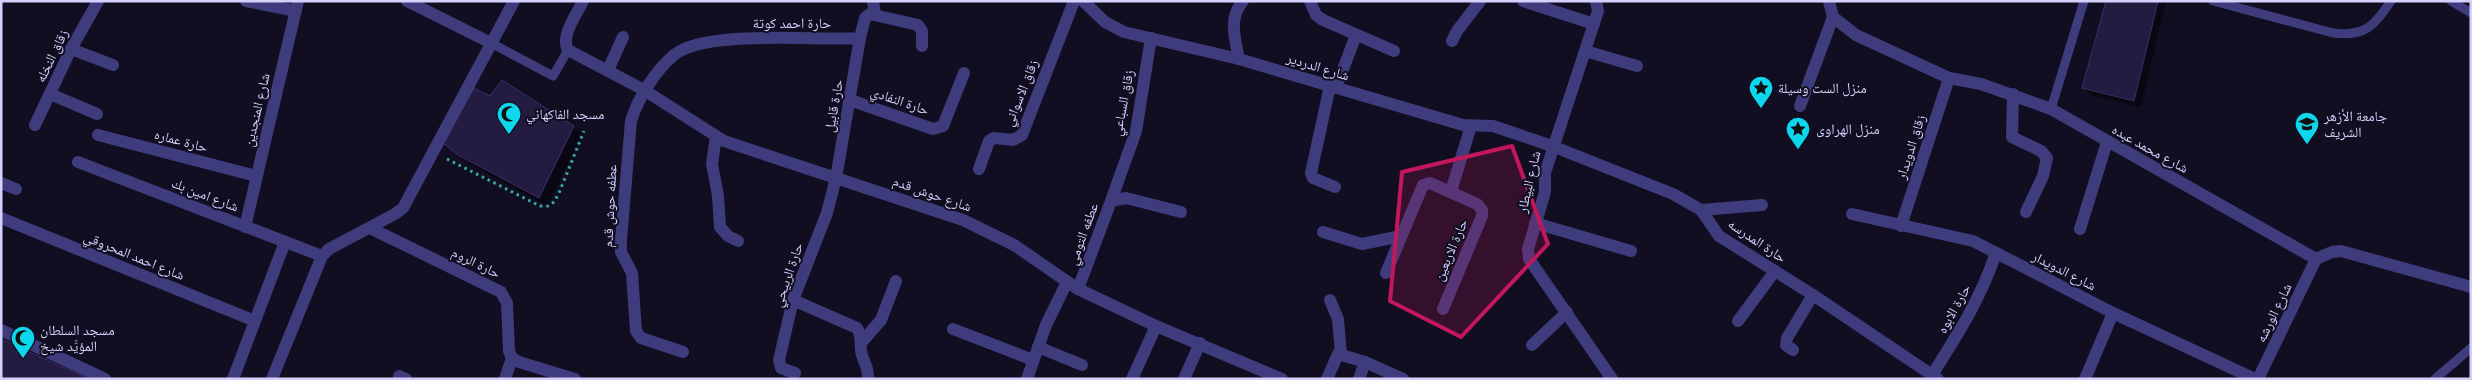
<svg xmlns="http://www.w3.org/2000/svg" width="2472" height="380" font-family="Karla,'Noto Naskh Arabic',sans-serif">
	<rect width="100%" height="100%" fill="#110e21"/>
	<!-- shadow -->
	<g fill="#0007">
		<polygon points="2107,1 2166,1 2141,107 2091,95 2084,88"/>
		<polygon points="573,127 582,135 547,206 468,163 444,143"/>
	</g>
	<!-- building -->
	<g fill="#231b40" stroke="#3a2f6b">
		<polygon points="2106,1 2158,1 2134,101 2082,88"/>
		<polygon points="502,80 574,126 539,198 458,155 443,143 474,88 490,96"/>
		<polygon points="1,339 89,379 1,379"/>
	</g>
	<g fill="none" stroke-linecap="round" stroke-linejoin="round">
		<!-- path -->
		<polyline stroke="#35aca4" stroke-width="3" stroke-dasharray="2.5 4" stroke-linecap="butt" points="447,159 540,206 548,206 554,202 559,193 584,131"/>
		<!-- service -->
		<g stroke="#3e3c7d" stroke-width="9">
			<path d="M2213,1L2333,33C2365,37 2374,26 2391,1"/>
			<polyline points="2451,1 2471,13"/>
			<polyline points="491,43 553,76 568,50"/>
			<polyline points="2051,109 2084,1"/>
			<polyline points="2435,379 2471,348"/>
		</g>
		<!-- pedestrian -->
		<polyline stroke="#3e3c7d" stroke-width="12" points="272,379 322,256 329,249 395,214 403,208 514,1"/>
		<!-- minor -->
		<g stroke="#3e3c7d" stroke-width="12">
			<polyline points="246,1 296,11"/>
			<polyline points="407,1 491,43"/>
			<path d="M583,1C577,14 560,36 568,50L644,90L724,141L963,220L1014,245L1078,289L1156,326L1282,379"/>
			<polyline points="873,1 875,14"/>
			<polyline points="1083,1 1105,22 1124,32 1239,59 1463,125 1493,126 1552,146 1673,194 1701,210 1719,236 1813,295 1938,379"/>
			<polyline points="1310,1 1316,15 1323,20 1394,51"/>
			<polyline points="1523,1 1594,24"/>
			<polyline points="1596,1 1598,11 1545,173 1545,192 1528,249 1529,259 1612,379"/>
			<polyline points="1829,1 1833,17 1856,35 1949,78 1981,84 2051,109 2316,259 2332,252 2341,251 2471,287"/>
			<polyline points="1452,41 1457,31 1480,1"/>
			<polyline points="71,49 113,65"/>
			<polyline points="1585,51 1637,66"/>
			<path d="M1239,59C1235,39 1228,18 1243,1"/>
			<polyline points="608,70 623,37"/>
			<polyline points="1330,86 1311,173 1313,178 1335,187"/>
			<polyline points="1336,88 1356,35"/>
			<polyline points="50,94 97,114"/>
			<polyline points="2013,94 2012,137 2041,151 2047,158 2043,176 2026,212"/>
			<polyline points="850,100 933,129 943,126 964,73"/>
			<polyline points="1800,106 1833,17"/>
			<polyline points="35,125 71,49 98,1"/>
			<polyline points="98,135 256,176"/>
			<polyline points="716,136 712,164 718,196 720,227 728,236 738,241"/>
			<polyline points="78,162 322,256"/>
			<polyline points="979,169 989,141 994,138 1013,140 1022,135 1074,1"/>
			<polyline points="1,183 16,189"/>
			<polyline points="1451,191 1471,126"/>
			<polyline points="1111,201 1136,131 1151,38"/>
			<polyline points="1701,210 1762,205"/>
			<polyline points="1852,214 1973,241 2113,313 2255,379"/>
			<polyline points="1,218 255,321"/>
			<polyline points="1535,223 1631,251"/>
			<polyline points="1901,226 1949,78"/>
			<polyline points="245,227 298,1"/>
			<polyline points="370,228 501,292 507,303 509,351 512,358 519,362 575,379"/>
			<polyline points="2080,229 2107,142"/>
			<polyline points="1323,232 1362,244 1401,236"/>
			<polyline points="1386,273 1423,185 1430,183 1477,204 1482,210 1482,216 1443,309"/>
			<polyline points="1078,289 1111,201 1126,198 1181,212"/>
			<path d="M793,300L857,328C863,337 859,346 862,355C865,365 869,369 868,379"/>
			<polyline points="1330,300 1338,319 1341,354"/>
			<polyline points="1738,321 1775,271"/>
			<polyline points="953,329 1033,360"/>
			<polyline points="1,330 105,379"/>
			<polyline points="862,342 881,320 896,281"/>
			<polyline points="1532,345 1567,312"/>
			<polyline points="1038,347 1082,365"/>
			<polyline points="1793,350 1786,345 1787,338 1813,295"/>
			<path d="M683,352L641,338L636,331L632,273L621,252V240L631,121C638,98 655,71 674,55C705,29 818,41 860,38L865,18L870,14L918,25L922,31V46"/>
			<polyline points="795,373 781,368 779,360 793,300 827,213 836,178 860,38"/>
			<path d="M1932,375C1959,332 1979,302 1996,253"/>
			<polyline points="399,376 406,379"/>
			<polyline points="233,379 285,242"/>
			<polyline points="505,379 512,358"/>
			<polyline points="1027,379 1046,325 1067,282"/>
			<polyline points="1132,379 1156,326"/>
			<polyline points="1184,379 1200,343"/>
			<polyline points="1327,379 1338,354 1365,362 1403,379"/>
			<polyline points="1359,379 1365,362"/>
			<polyline points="2085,379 2113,313"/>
			<polyline points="2258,379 2316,259"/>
		</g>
	</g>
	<!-- marked area -->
	<path fill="#c2185b" fill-opacity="0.2" stroke="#c2185b" stroke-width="4" stroke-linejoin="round" d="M1512,146L1548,244L1461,337L1390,301L1402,172Z"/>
	<!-- icons -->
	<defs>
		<symbol id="sight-pin" viewBox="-11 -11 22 30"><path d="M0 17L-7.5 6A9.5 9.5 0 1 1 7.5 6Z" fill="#0dd7ec" stroke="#110e21"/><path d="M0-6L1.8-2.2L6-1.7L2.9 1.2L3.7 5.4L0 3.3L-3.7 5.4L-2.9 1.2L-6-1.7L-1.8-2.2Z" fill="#111"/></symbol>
		<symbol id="mosque-pin" viewBox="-11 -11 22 30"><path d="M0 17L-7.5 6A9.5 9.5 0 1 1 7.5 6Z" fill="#0dd7ec" stroke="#110e21"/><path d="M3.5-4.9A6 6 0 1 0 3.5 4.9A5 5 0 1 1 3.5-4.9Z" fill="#111"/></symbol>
		<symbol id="university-pin" viewBox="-11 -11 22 30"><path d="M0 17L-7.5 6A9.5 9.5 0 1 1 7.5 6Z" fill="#0dd7ec" stroke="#110e21"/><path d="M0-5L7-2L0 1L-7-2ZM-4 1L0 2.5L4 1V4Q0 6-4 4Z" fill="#111"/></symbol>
	</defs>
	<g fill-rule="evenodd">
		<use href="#sight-pin" x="1747" y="74" width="28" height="38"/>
		<use href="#mosque-pin" x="495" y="100" width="28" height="38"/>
		<use href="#university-pin" x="2293" y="110" width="28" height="38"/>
		<use href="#sight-pin" x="1784" y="115" width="28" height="38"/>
		<use href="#mosque-pin" x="9" y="324" width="28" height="38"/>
	</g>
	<g text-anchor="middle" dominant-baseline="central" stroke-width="4" stroke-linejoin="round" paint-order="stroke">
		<!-- street labels -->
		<g font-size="14" fill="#d5d0fc" stroke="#110e21">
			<text x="792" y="23">حارة احمد كوتة</text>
			<text transform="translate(52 56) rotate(-64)">زقاق النخله</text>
			<text transform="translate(1318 67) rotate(17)">شارع الدردير</text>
			<text transform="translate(1021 93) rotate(-68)">زقاق الاسواني</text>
			<text transform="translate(900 101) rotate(19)">حارة النفادي</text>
			<text transform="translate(1123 103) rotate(-79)">زقاق السباعي</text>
			<text transform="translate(834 106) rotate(-80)">حارة قابيل</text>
			<text transform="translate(257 110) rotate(-77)">شارع المنجدين</text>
			<text transform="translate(181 141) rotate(15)">حارة عماره</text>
			<text transform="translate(1911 147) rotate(-72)">زقاق الدويدار</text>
			<text transform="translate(2150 149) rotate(29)">شارع محمد عبده</text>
			<text transform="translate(1529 182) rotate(-77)">شارع البيطار</text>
			<text transform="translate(932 194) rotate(19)">شارع حوش قدم</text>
			<text transform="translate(205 195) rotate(21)">شارع امين بك</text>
			<text transform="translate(610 206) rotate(-87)">عطفه حوش قدم</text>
			<text transform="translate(1083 234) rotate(-70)">عطفه التومي</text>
			<text transform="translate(1757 241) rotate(34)">حارة المدرسه</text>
			<text transform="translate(1451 250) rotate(-67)">حارة الاربعين</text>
			<text transform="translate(134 256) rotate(22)">شارع احمد المحروقي</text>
			<text transform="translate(476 263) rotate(26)">حارة الروم</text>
			<text transform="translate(2064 271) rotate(27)">شارع الدويدار</text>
			<text transform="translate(788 275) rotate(-71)">حارة الربيحي</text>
			<text transform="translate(1954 309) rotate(-61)">حارة الابوه</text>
			<text transform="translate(2274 313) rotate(-64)">شارع الورشه</text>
		</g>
		<!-- poi labels -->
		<g font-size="14" fill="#d5d0fc" stroke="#110e21" text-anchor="start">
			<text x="1778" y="88">منزل الست وسيلة</text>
			<text x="526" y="114">مسجد الفاكهاني</text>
			<text x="2324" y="116">جامعة الأزهر<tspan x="2324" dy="16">الشريف</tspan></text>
			<text x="1816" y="129">منزل الهراوى</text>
			<text x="40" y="330">مسجد السلطان<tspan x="40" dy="16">المؤيَّد شيخ</tspan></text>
		</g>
	</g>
	<!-- border -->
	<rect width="2472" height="380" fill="none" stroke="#d5d0fc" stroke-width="5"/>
</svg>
